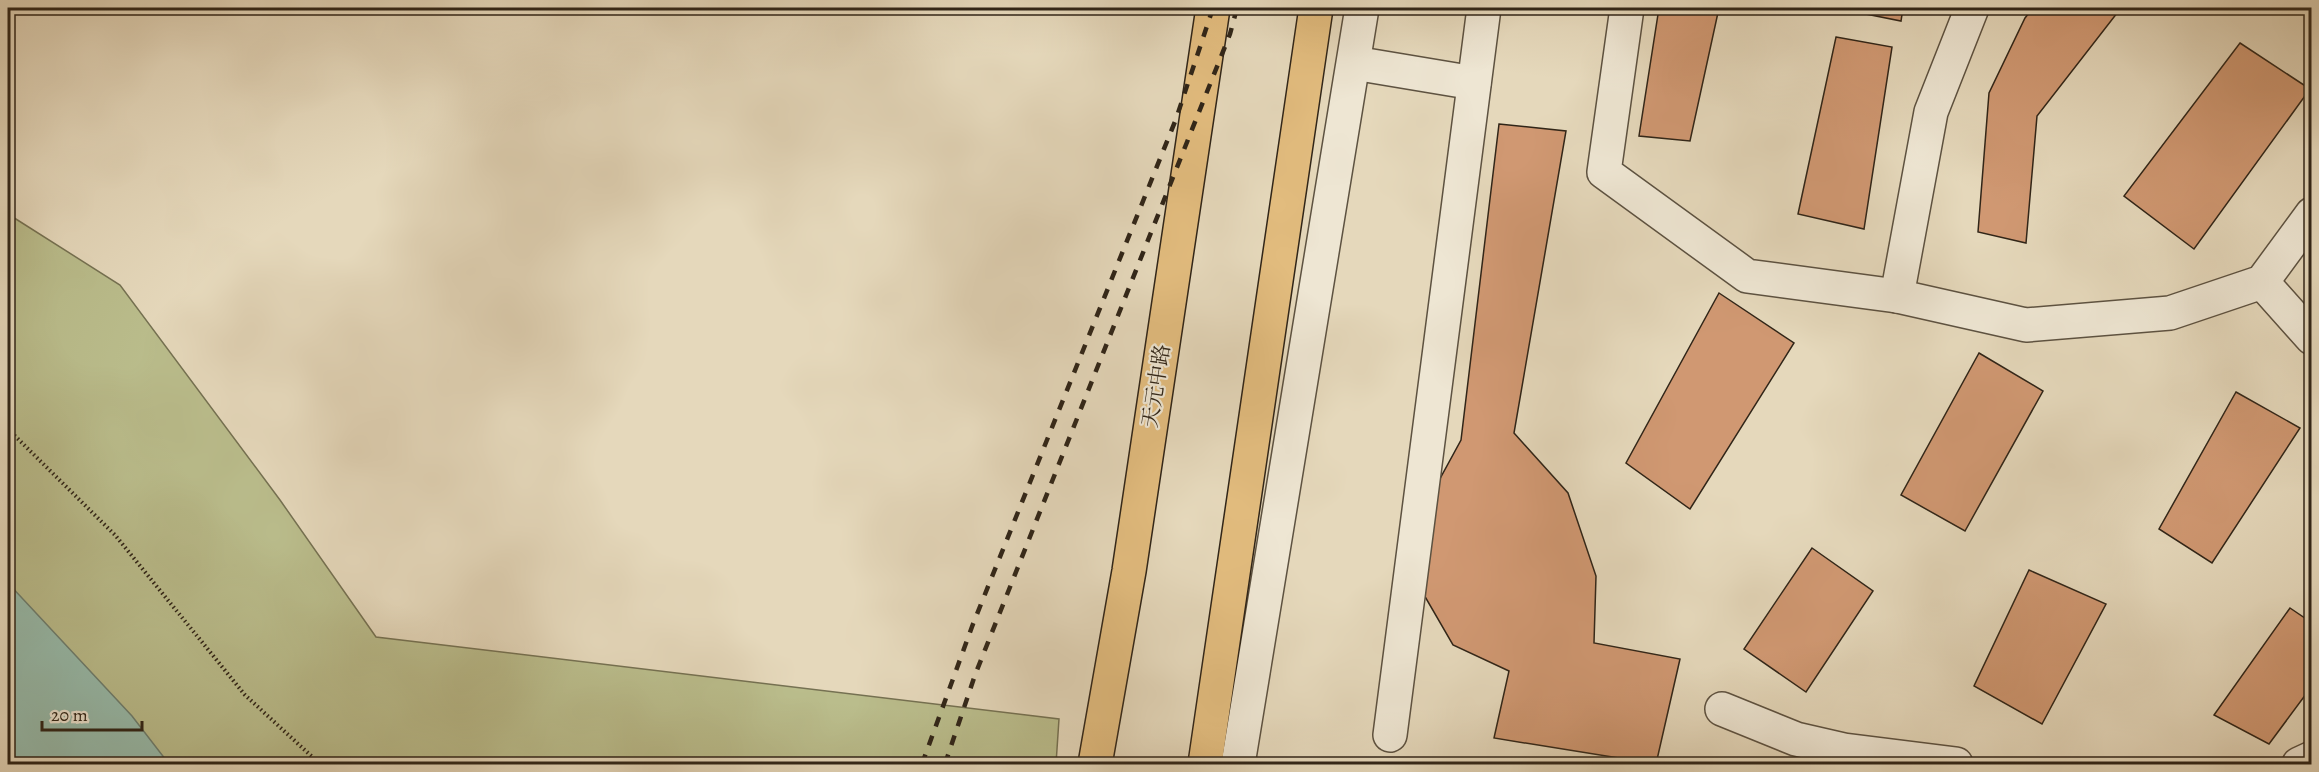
<svg xmlns="http://www.w3.org/2000/svg" width="2319" height="772" font-family="Alegreya,'Noto Serif SC',serif">
	<rect width="100%" height="100%" fill="#e5d8bb"/>
	<filter id="stains"><feTurbulence type="fractalNoise" baseFrequency=".00333" numOctaves="4"/><feColorMatrix values="0 0 0 0 .2 0 0 0 0 .09 0 0 0 0 .02 0 0 0 .5 -.17"/></filter>
	<radialGradient id="worn" r=".72"><stop offset=".6" stop-color="#630" stop-opacity="0"/><stop offset="1" stop-color="#630" stop-opacity=".3"/></radialGradient>
	<!-- green -->
	<polygon fill="#babd8c" stroke="#757152" stroke-width="1.5" points="8,214 120,285 280,500 376,637 1059,719 1056,764 8,764"/>
	<!-- water -->
	<polygon fill="#97bbab" stroke="#6e7f70" stroke-width="1.5" points="8,583 132,716 169,764 8,764"/>
	<!-- building -->
	<g fill="#d09872" stroke="#302518" stroke-width="1.5">
		<polygon points="1659,8 1719,8 1690,141 1639,136"/>
		<polygon points="1836,8 1903,8 1901,21"/>
		<polygon points="2033,8 2121,8 2037,116 2026,243 1978,232 1989,93 2025,18"/>
		<polygon points="1836,37 1892,47 1864,229 1798,214"/>
		<polygon points="2240,43 2310,89 2194,249 2124,196"/>
		<polygon points="1499,124 1566,131 1514,433 1568,493 1596,576 1594,643 1680,659 1656,764 1494,738 1509,671 1453,645 1420,588 1418,519 1461,440"/>
		<polygon points="1719,293 1794,343 1690,509 1626,463"/>
		<polygon points="1979,353 2043,391 1965,531 1901,495"/>
		<polygon points="2236,392 2300,428 2212,563 2159,529"/>
		<polygon points="1812,548 1873,591 1806,692 1744,649"/>
		<polygon points="2029,570 2106,604 2042,724 1974,686"/>
		<polygon points="2290,608 2312,623 2312,686 2269,744 2214,715"/>
	</g>
	<g fill="none" stroke-linecap="round" stroke-linejoin="round">
		<defs>
			<g id="minor">
				<polyline points="1627,8 1604,172 1747,276 1897,296 2026,325 2170,313 2262,282 2312,214"/>
				<polyline points="1354,63 1474,83"/>
				<polyline points="2262,282 2312,338"/>
				<polyline points="1897,296 1931,112 1972,8"/>
				<polyline points="1722,709 1796,739 1844,750 1956,764"/>
				<polyline points="1390,735 1484,8"/>
				<polyline points="1238,764 1362,8"/>
				<polyline points="2299,764 2312,758"/>
			</g>
			<g id="highway">
				<polyline points="1095,764 1129,571 1213,8"/>
				<polyline points="1205,764 1316,8"/>
			</g>
		</defs>
		<!-- minor casing -->
		<use href="#minor" stroke="#5d5241" stroke-width="36"/>
		<!-- highway casing -->
		<use href="#highway" stroke="#302518" stroke-width="36"/>
		<!-- path -->
		<polyline stroke="#302518" stroke-width="4" stroke-dasharray="1.5 3" stroke-linecap="butt" points="8,429 115,535 245,695 320,764"/>
		<!-- minor -->
		<use href="#minor" stroke="#eee6d3" stroke-width="33"/>
		<!-- highway -->
		<use href="#highway" stroke="#e2bc7e" stroke-width="33"/>
		<!-- rail -->
		<g stroke="#302518" stroke-width="4.5" stroke-dasharray="10 10" stroke-linecap="butt">
			<polyline points="922,764 973,624 1176,119 1213,8"/>
			<polyline points="945,764 975,675 1230,34 1237,8"/>
		</g>
	</g>
	<g text-anchor="middle" dominant-baseline="central" stroke-width="4.5" stroke-linejoin="round" paint-order="stroke">
		<!-- street labels -->
		<g font-size="21" fill="#302518" stroke="#eee6d3">
			<text transform="translate(1156 386) rotate(-81)">天元中路</text>
		</g>
	</g>
	<!-- margin -->
	<rect width="2319" height="772" fill="none" stroke="#e5d8bb" stroke-width="30"/>
	<rect x="9" y="9" width="2301" height="754" fill="none" stroke="#302518" stroke-width="3"/>
	<rect x="15" y="15" width="2289" height="742" fill="none" stroke="#302518" stroke-width="1.5"/>
	<!-- scale -->
	<path d="M42 721v9h100v-9" fill="none" stroke="#302518" stroke-width="3"/>
	<text x="51" y="721" font-size="18" fill="#302518" stroke="#eee6d3" stroke-width="4.5" paint-order="stroke">20 m</text>
	<rect width="100%" height="100%" filter="url(#stains)"/>
	<rect width="100%" height="100%" fill="url(#worn)"/>
</svg>
